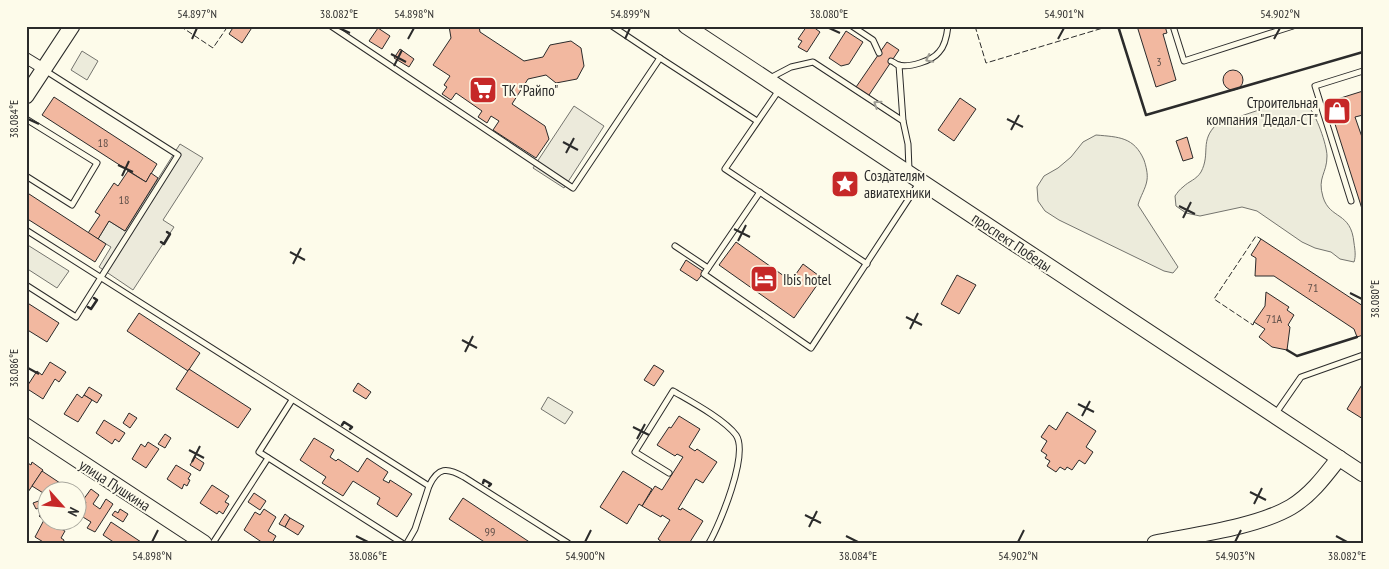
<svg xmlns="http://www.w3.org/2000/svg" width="1389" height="569" font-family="'PT Sans Narrow',sans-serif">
	<rect width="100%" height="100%" fill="#fdfbea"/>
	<!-- green -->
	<g fill="#ecebdb" stroke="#74746e">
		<polygon points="82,51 98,61 87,80 71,70"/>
		<path d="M1286,101C1294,101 1302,100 1308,106C1316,114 1327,145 1327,156C1327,174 1317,177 1323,197C1330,220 1351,211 1354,243C1355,250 1356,256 1354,262L1340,259L1331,252L1315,248L1302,242L1257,211L1242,207L1200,216L1186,213L1176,206L1175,196C1177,193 1180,189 1183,187C1189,181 1196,180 1201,172C1211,153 1199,141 1217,124Z"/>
		<path d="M1096,135C1119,137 1134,137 1144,160C1146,166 1148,174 1147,180C1146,188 1140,197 1138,205L1178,267L1173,273L1164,271L1059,220L1045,211L1038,201L1037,187L1044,176L1058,168L1071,157L1083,142Z"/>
		<polygon points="26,244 69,271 57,288 26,268"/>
		<polygon points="548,397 573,412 565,424 541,409"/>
	</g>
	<!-- parking -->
	<g fill="#eceadb" stroke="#74746e">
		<polygon points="574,106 604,126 564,188 533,168"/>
		<polygon points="180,144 203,158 163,220 174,227 133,290 99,267 111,247 98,239 109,221 125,231"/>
	</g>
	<!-- building -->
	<g fill="#f2b8a0" stroke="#2b2b2b">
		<polygon points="234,26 253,26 242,43 229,34"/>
		<polygon points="449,26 479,26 480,32 524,61 543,57 550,45 571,41 581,48 584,66 577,79 556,83 546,75 528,79 512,104 545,126 549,139 536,158 493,130 499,121 491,116 487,123 478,117 482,111 456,93 451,100 442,94 447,87 444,85 450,76 433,65 451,38"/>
		<polygon points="807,26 812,26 820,32 807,52 798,47 802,41 798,39"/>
		<polygon points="1137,26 1165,26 1167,33 1163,34 1176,80 1156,87"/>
		<polygon points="378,28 390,36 382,49 369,41"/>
		<polygon points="846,31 863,42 849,64 841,66 829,58"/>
		<polygon points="887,42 899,50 867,98 854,90"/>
		<polygon points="400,49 414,59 409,67 394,58"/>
		<circle cx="1233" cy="80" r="10"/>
		<polygon points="1363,91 1363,115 1355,117 1363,140 1363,212 1328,102"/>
		<polygon points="54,97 157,164 146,182 42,115"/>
		<polygon points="960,98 976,109 954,141 938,130"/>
		<polygon points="1187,137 1193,158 1183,161 1176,141"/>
		<polygon points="128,171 146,182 151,173 158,178 125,231 109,221 98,239 88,233 100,215 95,212 114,183 118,186"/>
		<polygon points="26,192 106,244 95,262 26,218"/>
		<polygon points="1261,239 1363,306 1363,335 1357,337 1354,329 1274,276 1255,276 1256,258 1251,255"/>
		<polygon points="736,242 791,281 803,264 822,278 794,318 719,265"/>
		<polygon points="686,260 704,272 697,281 680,270"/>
		<polygon points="957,275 976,285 959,314 941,304"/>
		<polygon points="1266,292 1289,307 1287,310 1294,315 1288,325 1290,327 1287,350 1272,347 1259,337 1265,329 1254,322 1265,306"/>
		<polygon points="26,302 59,323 47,342 26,329"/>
		<polygon points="139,313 200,353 188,371 127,331"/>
		<polygon points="50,362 66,372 59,382 55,379 43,399 26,388 37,371 42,375"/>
		<polygon points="654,365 664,371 654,386 644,380"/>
		<polygon points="189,369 251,409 238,428 176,389"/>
		<polygon points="358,383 371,392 366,399 353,391"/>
		<polygon points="1363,383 1363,419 1347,409"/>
		<polygon points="89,387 102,395 97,403 84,395"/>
		<polygon points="77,394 82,398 84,395 92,400 78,422 64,414"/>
		<polygon points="1067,412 1096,431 1086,447 1093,452 1085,464 1079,460 1072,470 1067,467 1065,470 1060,467 1056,472 1047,466 1050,461 1045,458 1047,455 1041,451 1047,441 1041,437 1049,425 1056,430"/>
		<polygon points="129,413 137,418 130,428 123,423"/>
		<polygon points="679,416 700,429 689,447 695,451 697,449 717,462 703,483 696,479 678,509 681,510 682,508 703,521 690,542 663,543 658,539 670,520 662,515 661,517 642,506 655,486 662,490 683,457 677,454 675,456 657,445 669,427 671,428"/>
		<polygon points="104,420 125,433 119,442 115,439 112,444 96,433"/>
		<polygon points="165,434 171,438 165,448 158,444"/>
		<polygon points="314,438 334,450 330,457 336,461 338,459 358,472 367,458 388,472 383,480 389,483 390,480 412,494 397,517 377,504 380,498 353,481 343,496 322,483 326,477 300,460"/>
		<polygon points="148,442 159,449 146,468 132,459 141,444 145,447"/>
		<polygon points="195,457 204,463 200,471 190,465"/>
		<polygon points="26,462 31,465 32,462 43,470 28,492 26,491"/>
		<polygon points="176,465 191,474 188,479 190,480 187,486 184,484 182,489 167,479"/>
		<polygon points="42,471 63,485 59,492 48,492 48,496 32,486"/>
		<polygon points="623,471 652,489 642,506 639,504 627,524 600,507"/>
		<polygon points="212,485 229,496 225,502 229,504 223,514 219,511 217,514 200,503"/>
		<polygon points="91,489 99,495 93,504 100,509 106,499 113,504 95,532 87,528 91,522 78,514 86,502 83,500"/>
		<polygon points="254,493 266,501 260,510 248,502"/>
		<polygon points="463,498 531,543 486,543 449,519"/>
		<polygon points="44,499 46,505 36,509 33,503"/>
		<polygon points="47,507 48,516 44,520 39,516"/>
		<polygon points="120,509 128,514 123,522 112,515 115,511 118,513"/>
		<polygon points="264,509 276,517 268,531 276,536 272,543 263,543 244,530 255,512 260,515"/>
		<polygon points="285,514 290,518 285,527 279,524"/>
		<polygon points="290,518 304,526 298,535 285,527"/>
		<polygon points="44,520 65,531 61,538 64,540 63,543 45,543 35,537"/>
		<polygon points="111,522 141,542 141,543 115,543 103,535"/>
	</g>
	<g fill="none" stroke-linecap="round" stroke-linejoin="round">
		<defs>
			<g id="lane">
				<polyline points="331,26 573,188 660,58 757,121"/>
				<polyline points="612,26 660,58"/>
				<polyline points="852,26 873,40 879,53"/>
				<polyline points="1173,26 1184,61 1293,26"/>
				<path d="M891,61C894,62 896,64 898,65C909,68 932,61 939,52C945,46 947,35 948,26"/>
				<polyline points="899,65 903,121"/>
				<polyline points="770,78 791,67 813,62 903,121 908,144 909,170"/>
				<polyline points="779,90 725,169 867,264"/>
				<polyline points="26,119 97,163 72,205 26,176"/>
				<polyline points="760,192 704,274 811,348 919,183"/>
				<polyline points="1351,201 1315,86 1363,71"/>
				<polyline points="26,230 429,486 415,529 407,543"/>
				<polyline points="675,246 708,268"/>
				<polyline points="26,285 76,317 178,155 46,71"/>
				<polyline points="292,400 259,452 402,543"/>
				<polyline points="1276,413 1301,377 1363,355"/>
				<path d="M669,473L635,452L673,391C690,401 724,419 736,435C749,454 720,524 709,543"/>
				<path d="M429,486C438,467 447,467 464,477L568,543"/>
				<polyline points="213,543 268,458"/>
			</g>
			<polyline id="street" points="26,58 44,69"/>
			<g id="secondary">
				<polyline points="686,26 1363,474"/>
				<polyline points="26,96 72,26"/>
				<polyline points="26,426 204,543"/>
				<path d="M1155,543C1194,535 1257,527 1291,507C1311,495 1325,476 1339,458"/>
			</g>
		</defs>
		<!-- lane casing -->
		<use href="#lane" stroke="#2b2b2b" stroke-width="7"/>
		<!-- street casing -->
		<use href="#street" stroke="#2b2b2b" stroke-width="12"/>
		<!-- secondary casing -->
		<use href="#secondary" stroke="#2b2b2b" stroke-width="17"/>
		<!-- lane -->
		<use href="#lane" stroke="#fdfbea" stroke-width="5"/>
		<!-- street -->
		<use href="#street" stroke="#fdfbea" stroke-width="10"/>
		<!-- secondary -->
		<use href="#secondary" stroke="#fdfbea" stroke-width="15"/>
		<!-- fence -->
		<g stroke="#2b2b2b" stroke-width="1" stroke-dasharray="6 2.5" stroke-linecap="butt">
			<polyline points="180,26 213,48 228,26"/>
			<polyline points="975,26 986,63 1103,28 1103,26"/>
			<polyline points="1254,322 1253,325 1214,299 1256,236 1261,239"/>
		</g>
		<!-- wall -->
		<g stroke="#2b2b2b" stroke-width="2.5">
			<polyline points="1118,26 1146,115 1363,52"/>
			<polyline points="161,242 164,244 170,234 167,232"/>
			<polyline points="88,307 91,309 97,300 94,298"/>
			<polyline points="1287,350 1297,356 1357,337"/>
			<polyline points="342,425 344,422 352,427 350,429"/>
			<polyline points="483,483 484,480 491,484 489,486"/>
		</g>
	</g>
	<!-- one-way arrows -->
	<defs><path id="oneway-chevron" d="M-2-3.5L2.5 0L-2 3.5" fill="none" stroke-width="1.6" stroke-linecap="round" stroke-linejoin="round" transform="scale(1.25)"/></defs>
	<g stroke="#9e9d94">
		<use href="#oneway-chevron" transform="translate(929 59) rotate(152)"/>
		<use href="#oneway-chevron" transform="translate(877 104) rotate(-146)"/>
	</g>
	<!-- ticks -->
	<path fill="none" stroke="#2b2b2b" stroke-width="2" d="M339,28L350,33M829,28L840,33M192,39L197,28M408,39L414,28M625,39L630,28M1058,39L1064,28M1274,39L1280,28M391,54L406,62M394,66L402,50M28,119L39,124M1007,119L1023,127M1011,130L1019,115M563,142L578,150M566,153L574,138M118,165L133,172M122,176L129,161M1179,206L1195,214M1183,218L1191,202M734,229L750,237M738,241L746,225M290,252L305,260M293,264L301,248M1350,293L1362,299M906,317L922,325M910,329L918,313M462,340L477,348M465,352L473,336M28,368L39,374M1078,404L1094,412M1082,416L1090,401M633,427L649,435M637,439L645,424M189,450L204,458M192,462L200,446M1250,492L1266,500M1254,504L1262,488M805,515L821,523M809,527L817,511M356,536L368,542M846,536L858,542M1336,536L1347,542M152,542L158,530M585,542L591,530M1018,542L1024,530M1235,542L1241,530"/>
	<!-- icons -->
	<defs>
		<symbol id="supermarket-square" viewBox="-11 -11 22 22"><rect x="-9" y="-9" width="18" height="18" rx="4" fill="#c62828" stroke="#fdfbea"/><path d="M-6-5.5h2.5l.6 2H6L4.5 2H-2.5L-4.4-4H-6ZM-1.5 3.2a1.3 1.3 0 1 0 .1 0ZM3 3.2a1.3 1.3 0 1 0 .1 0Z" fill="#fff"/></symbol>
		<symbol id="shop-square" viewBox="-11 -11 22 22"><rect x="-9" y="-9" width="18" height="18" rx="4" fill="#c62828" stroke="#fdfbea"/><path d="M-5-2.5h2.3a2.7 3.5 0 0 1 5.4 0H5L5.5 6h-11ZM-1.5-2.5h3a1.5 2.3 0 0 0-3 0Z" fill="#fff"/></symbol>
		<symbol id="sight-square" viewBox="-11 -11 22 22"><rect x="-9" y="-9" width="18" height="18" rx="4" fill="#c62828" stroke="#fdfbea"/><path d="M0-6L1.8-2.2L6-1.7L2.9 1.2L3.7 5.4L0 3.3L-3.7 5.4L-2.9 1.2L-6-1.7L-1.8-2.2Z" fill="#fff"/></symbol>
		<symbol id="hotel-square" viewBox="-11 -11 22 22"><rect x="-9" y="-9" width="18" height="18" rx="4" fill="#c62828" stroke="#fdfbea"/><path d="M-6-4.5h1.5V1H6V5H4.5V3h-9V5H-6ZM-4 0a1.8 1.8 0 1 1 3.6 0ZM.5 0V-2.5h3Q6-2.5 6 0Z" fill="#fff"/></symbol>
	</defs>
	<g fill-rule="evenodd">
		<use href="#supermarket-square" x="467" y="74" width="32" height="32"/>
		<use href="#shop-square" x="1321" y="95" width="32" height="32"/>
		<use href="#sight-square" x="829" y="168" width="32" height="32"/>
		<use href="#hotel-square" x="748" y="263" width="32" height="32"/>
	</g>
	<g text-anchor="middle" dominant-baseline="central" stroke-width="4" stroke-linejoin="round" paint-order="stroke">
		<!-- number labels -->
		<g font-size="12" fill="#5d4e48">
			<text x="1159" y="61">3</text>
			<text x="103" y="142">18</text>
			<text x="124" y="199">18</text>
			<text x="1313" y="287">71</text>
			<text x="1274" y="318">71А</text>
			<text x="490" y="531">99</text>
		</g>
		<!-- poi labels -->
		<g font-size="15" fill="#2b2b2b" stroke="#fdfbea" text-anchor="start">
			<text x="502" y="90">ТК "Райпо"</text>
			<text x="1318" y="102" text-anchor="end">Строительная<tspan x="1318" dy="17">компания "Дедал-СТ"</tspan></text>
			<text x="864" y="175">Создателям<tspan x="864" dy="17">авиатехники</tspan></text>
			<text x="783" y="279">Ibis hotel</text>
		</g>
		<!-- street labels -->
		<g font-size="15" fill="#2b2b2b" stroke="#fdfbea">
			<text transform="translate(1012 242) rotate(34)">проспект Победы</text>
			<text transform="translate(115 485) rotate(33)">улица Пушкина</text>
		</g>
	</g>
	<!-- border -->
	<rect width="1389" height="569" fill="none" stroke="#fdfbea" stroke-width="55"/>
	<!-- north arrow -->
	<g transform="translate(62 506) rotate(117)"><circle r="24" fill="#fdfbea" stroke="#a9a89e"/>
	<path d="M0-4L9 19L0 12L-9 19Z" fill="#c62828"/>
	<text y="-8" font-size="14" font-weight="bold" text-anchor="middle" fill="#2b2b2b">N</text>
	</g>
	<rect x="28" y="28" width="1334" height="514" fill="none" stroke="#2b2b2b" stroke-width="2"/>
	<g font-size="12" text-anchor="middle" fill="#2b2b2b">
		<text x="197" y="18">54.897°N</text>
		<text x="339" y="18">38.082°E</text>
		<text x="414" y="18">54.898°N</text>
		<text x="630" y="18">54.899°N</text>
		<text x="829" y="18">38.080°E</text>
		<text x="1064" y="18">54.901°N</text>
		<text x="1280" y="18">54.902°N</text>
		<text transform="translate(14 119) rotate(-90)" y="4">38.084°E</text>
		<text transform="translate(1375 299) rotate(-90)" y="4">38.080°E</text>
		<text transform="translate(14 368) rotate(-90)" y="4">38.086°E</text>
		<text x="152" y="560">54.898°N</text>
		<text x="368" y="560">38.086°E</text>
		<text x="585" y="560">54.900°N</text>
		<text x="858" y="560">38.084°E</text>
		<text x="1018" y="560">54.902°N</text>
		<text x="1235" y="560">54.903°N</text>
		<text x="1347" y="560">38.082°E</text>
	</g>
</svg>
